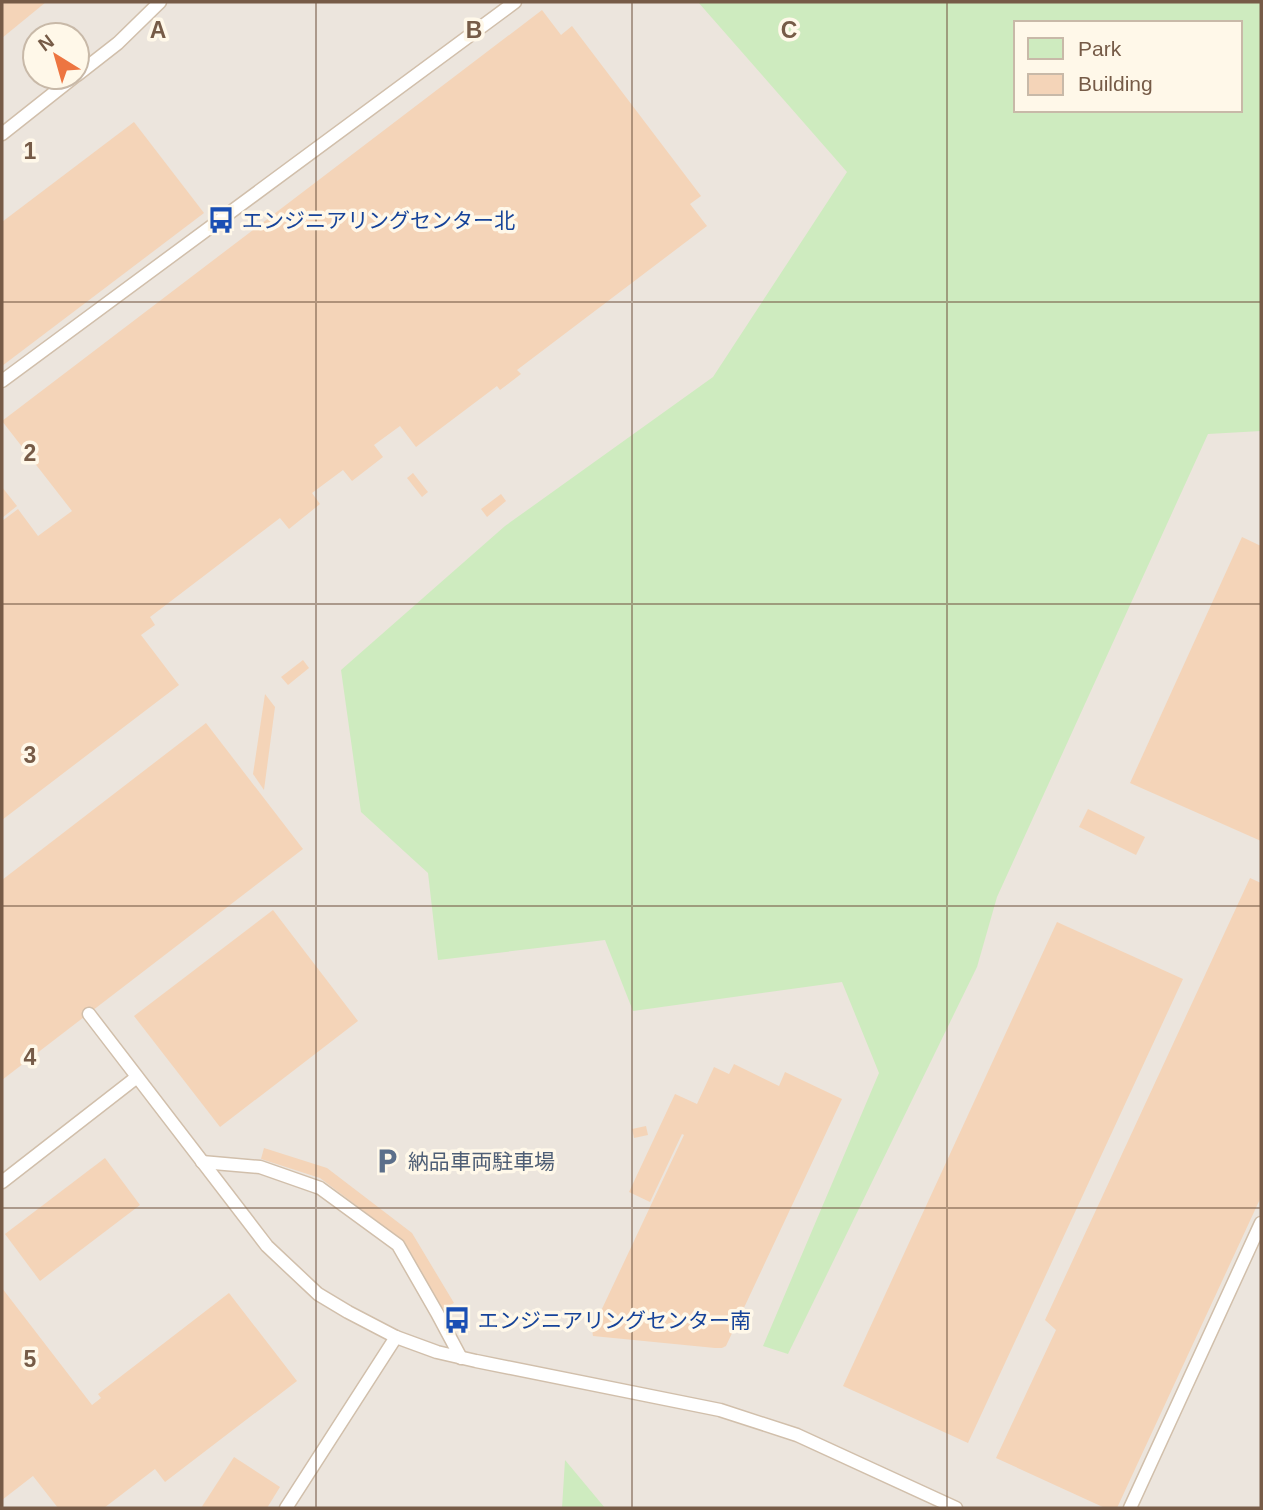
<svg xmlns="http://www.w3.org/2000/svg" width="1263" height="1510" font-family="Helvetica,'Noto Sans JP',sans-serif">
	<rect width="100%" height="100%" fill="#fdf5e1"/>
	<!-- industrial -->
	<path fill="#ece5dd" fill-rule="evenodd" d="M2,2H1261V1508H2ZM1016,23H1240V110H1016ZM35,35H77V77H35Z"/>
	<!-- green -->
	<g fill="#ceebbf" fill-rule="evenodd">
		<path d="M698,2H1261V431L1208,434L997,897L977,967L788,1354L763,1346L879,1073L842,982L633,1011L605,940L438,960L428,873L361,812L341,670L505,526L713,377L847,172ZM1016,23H1240V110H1016Z"/>
		<polygon points="565,1460 605,1508 562,1508"/>
	</g>
	<!-- building -->
	<g fill="#f4d4b8">
		<polygon points="2,2 46,2 2,38"/>
		<polygon points="542,10 561,35 572,26 701,196 690,204 707,226 517,370 521,374 500,390 497,386 416,447 400,426 374,445 383,457 352,481 343,470 312,493 320,504 289,529 280,518 150,617 155,625 141,635 179,685 2,820 2,521 18,509 38,536 72,511 2,421"/>
		<polygon points="134,122 204,213 2,366 2,222"/>
		<polygon points="413,473 428,492 422,497 407,478"/>
		<polygon points="2,487 17,506 2,518"/>
		<polygon points="501,494 506,501 487,517 481,509"/>
		<polygon points="1242,537 1261,546 1261,841 1130,783"/>
		<polygon points="303,660 309,668 288,685 281,677"/>
		<polygon points="265,694 275,707 264,790 253,774"/>
		<polygon points="206,723 303,849 2,1080 2,880"/>
		<polygon points="1088,809 1145,837 1136,855 1079,827"/>
		<polygon points="1250,878 1261,883 1261,1197 1117,1508 1105,1508 996,1458 1056,1330 1045,1320"/>
		<polygon points="273,910 358,1021 220,1127 134,1016"/>
		<polygon points="1057,922 1183,979 968,1443 843,1386"/>
		<polygon points="734,1064 779,1086 785,1072 842,1099 726,1346 722,1348 715,1348 593,1336 592,1330 684,1135 682,1134 650,1202 629,1192 675,1094 697,1104 714,1067 729,1074"/>
		<polygon points="646,1126 648,1135 634,1138 632,1129"/>
		<polygon points="264,1148 327,1168 412,1233 454,1303 442,1309 402,1240 320,1178 261,1159"/>
		<polygon points="105,1158 140,1205 40,1281 5,1234"/>
		<polygon points="2,1288 92,1405 101,1398 98,1394 229,1293 297,1381 165,1482 155,1469 104,1508 58,1508 33,1476 2,1500"/>
		<polygon points="234,1457 280,1487 267,1508 201,1508"/>
	</g>
	<g fill="none" stroke-linecap="round" stroke-linejoin="round">
		<defs>
			<g id="lane">
				<polyline points="77,75 118,43 160,2"/>
				<polyline points="2,134 74,77"/>
				<polyline points="2,381 515,2"/>
				<polyline points="89,1014 267,1246 318,1294 348,1312 396,1337 437,1352 476,1361 720,1410 797,1435 956,1508"/>
				<polyline points="202,1162 260,1167 320,1188 398,1245 437,1313 461,1358"/>
				<polyline points="2,1182 137,1077"/>
				<polyline points="286,1508 396,1337"/>
				<polyline points="1130,1508 1261,1223"/>
			</g>
		</defs>
		<!-- lane casing -->
		<use href="#lane" stroke="#d1bfab" stroke-width="15"/>
		<!-- lane -->
		<use href="#lane" stroke="#fff" stroke-width="12"/>
	</g>
	<!-- grid -->
	<path fill="none" stroke="#765b47" stroke-width="2" stroke-opacity="0.55" d="M316,2V1508M632,2V1508M947,2V1508M2,302H1261M2,604H1261M2,906H1261M2,1208H1261"/>
	<!-- icons -->
	<defs>
		<symbol id="bus-bare" viewBox="-9 -9 18 18"><path d="M-5-6H5V4H4V6H2V4H-2V6H-4V4H-5ZM-3.5-4V0h7V-4ZM-3.5 1.2v1.5H-2V1.2ZM2 1.2v1.5H3.5V1.2Z" fill="#1a4fb4" stroke="#fff8e9" stroke-width="2.5" paint-order="stroke"/></symbol>
		<symbol id="parking-bare" viewBox="-9 -9 18 18"><path d="M-3.5-5.5H1a3.5 3.5 0 0 1 0 7H-1V5.5H-3.5ZM-1-3.4V-.6H.8a1.4 1.4 0 0 0 0-2.8Z" fill="#5c6f8a" stroke="#fff8e9" stroke-width="2.5" paint-order="stroke"/></symbol>
	</defs>
	<g fill-rule="evenodd">
		<use href="#bus-bare" x="202" y="201" width="38" height="38"/>
		<use href="#parking-bare" x="368" y="1142" width="38" height="38"/>
		<use href="#bus-bare" x="438" y="1301" width="38" height="38"/>
	</g>
	<g text-anchor="middle" dominant-baseline="central" stroke-width="7" stroke-linejoin="round" paint-order="stroke">
		<!-- transit labels -->
		<g font-size="21" fill="#164399" stroke="#fff8e9" text-anchor="start">
			<text x="242" y="220">エンジニアリングセンター北</text>
			<text x="478" y="1320">エンジニアリングセンター南</text>
		</g>
		<!-- service labels -->
		<g font-size="21" fill="#4e5e75" stroke="#fff8e9" text-anchor="start">
			<text x="408" y="1161">納品車両駐車場</text>
		</g>
	</g>
	<g font-size="23" text-anchor="middle" font-weight="bold" fill="#765b47" stroke="#fff8e9" stroke-width="7" stroke-linejoin="round" paint-order="stroke">
		<text x="158" y="38">A</text>
		<text x="474" y="38">B</text>
		<text x="789" y="38">C</text>
		<text x="30" y="159">1</text>
		<text x="30" y="461">2</text>
		<text x="30" y="763">3</text>
		<text x="30" y="1065">4</text>
		<text x="30" y="1367">5</text>
	</g>
	<!-- border -->
	<rect width="1263" height="1510" fill="none" stroke="#765b47" stroke-width="7"/>
	<!-- legend -->
	<rect x="1014" y="21" width="228" height="91" fill="#fff8e9" stroke="#c8b9a8" stroke-width="2"/>
	<rect x="1028" y="38" width="35" height="21" fill="#ceebbf" stroke="#c8b9a8" stroke-width="2"/>
	<text x="1078" y="56" font-size="21" fill="#765b47">Park</text>
	<rect x="1028" y="74" width="35" height="21" fill="#f4d4b8" stroke="#c8b9a8" stroke-width="2"/>
	<text x="1078" y="91" font-size="21" fill="#765b47">Building</text>
	<!-- north arrow -->
	<g transform="translate(56 56) rotate(323)"><circle r="33" fill="#fff8e9" stroke="#c8b9a8" stroke-width="2"/>
	<path d="M0-5L12 26L0 18L-12 26Z" fill="#ed7541"/>
	<text y="-10" font-size="19" font-weight="bold" text-anchor="middle" fill="#765b47">N</text>
	</g>
</svg>
